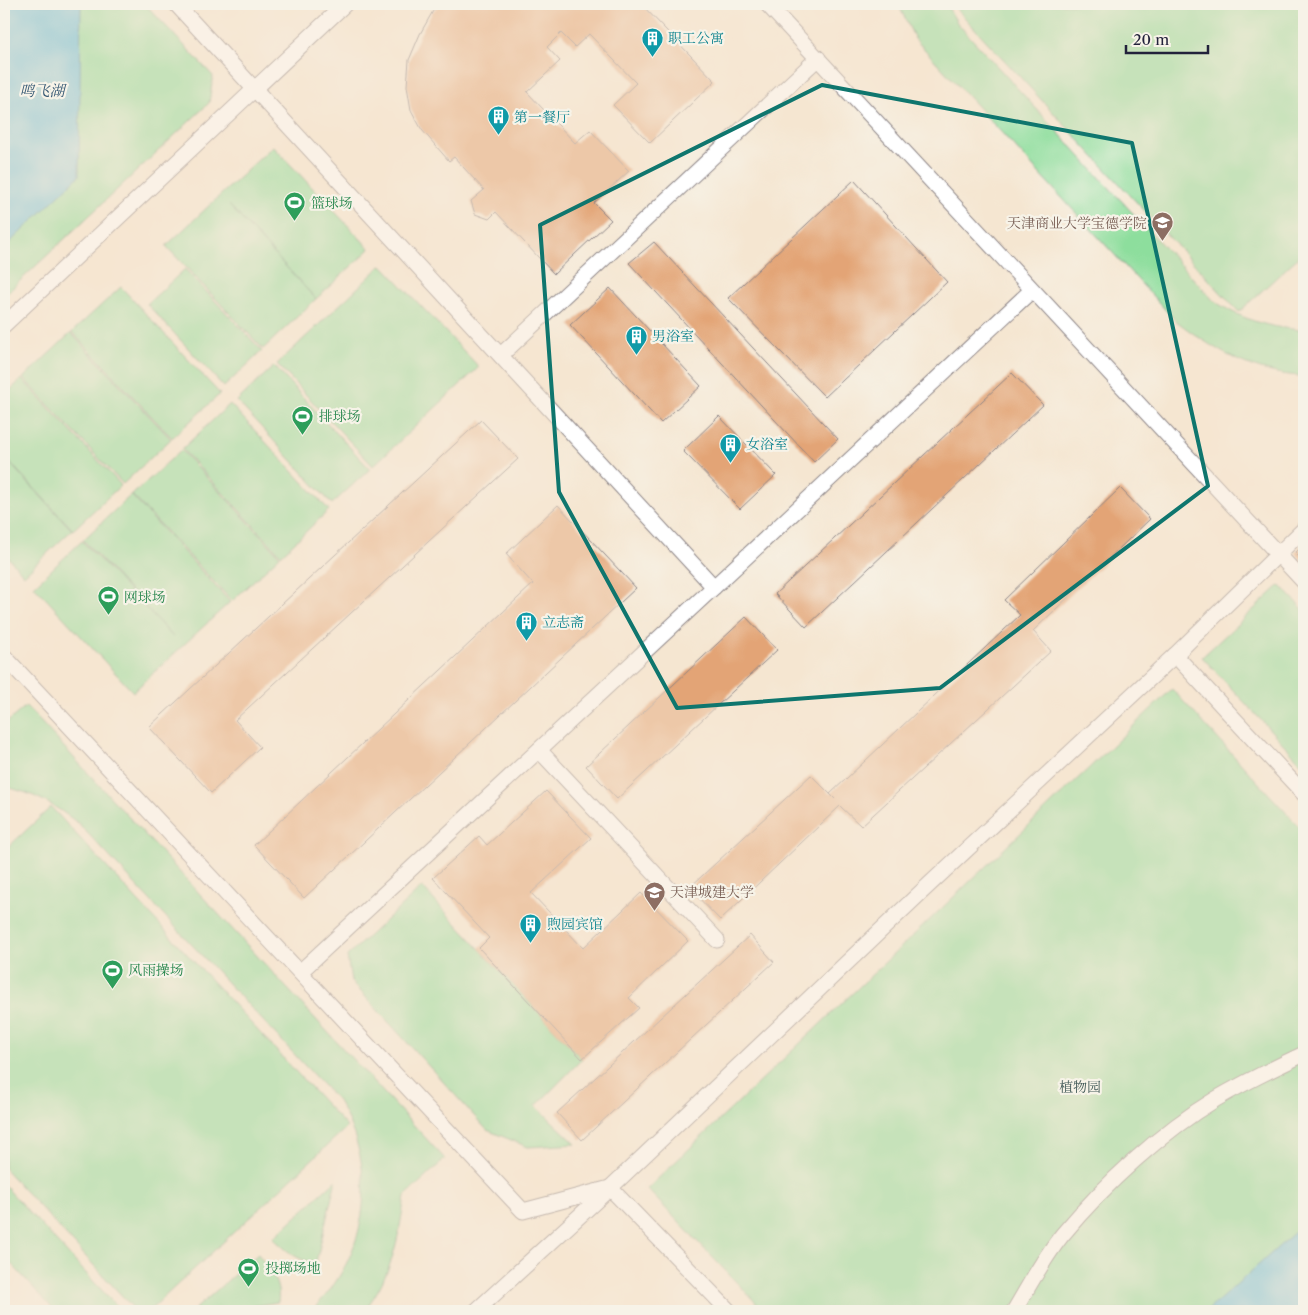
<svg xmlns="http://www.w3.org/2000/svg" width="1308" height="1315" font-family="'Libre Caslon Text','Noto Serif SC',serif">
	<rect width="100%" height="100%" fill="#f7f3e8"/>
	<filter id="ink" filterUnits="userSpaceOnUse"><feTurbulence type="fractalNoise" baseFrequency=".02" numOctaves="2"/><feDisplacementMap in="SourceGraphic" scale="10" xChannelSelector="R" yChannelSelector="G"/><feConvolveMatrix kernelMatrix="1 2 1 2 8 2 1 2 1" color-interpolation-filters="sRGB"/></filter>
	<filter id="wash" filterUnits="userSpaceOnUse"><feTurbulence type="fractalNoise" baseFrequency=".0096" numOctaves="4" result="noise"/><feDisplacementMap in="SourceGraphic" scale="20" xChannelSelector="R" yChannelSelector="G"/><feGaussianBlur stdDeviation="1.12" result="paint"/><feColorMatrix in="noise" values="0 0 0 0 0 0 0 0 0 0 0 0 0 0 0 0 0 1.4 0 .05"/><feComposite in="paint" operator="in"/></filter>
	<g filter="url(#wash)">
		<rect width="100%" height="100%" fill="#f5e6d1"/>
		<!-- green -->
		<g fill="#8dde9d" stroke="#58806c">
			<polygon points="4,4 145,4 213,76 209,103 4,296"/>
			<path d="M898,4H946L958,24L1214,301C1243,320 1269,328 1304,330V376C1254,375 1214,350 1175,320L915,39Z"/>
			<polygon points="952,4 1304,4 1304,252 1239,312"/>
			<polygon points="273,146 370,249 316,299 229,205 316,299 263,349 166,246"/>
			<polygon points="382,265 479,367 373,466 277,364"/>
			<polygon points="185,269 262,351 224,387 147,304"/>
			<polygon points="121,287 220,394 172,438 72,332"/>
			<polygon points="71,333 171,439 123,484 23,378"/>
			<polygon points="274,366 370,469 332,504 237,401"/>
			<polygon points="22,379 121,485 73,530 4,456 4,396"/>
			<polygon points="230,404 329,510 281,555 182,449"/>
			<polygon points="181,450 280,556 232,601 132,495"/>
			<polygon points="4,457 72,530 24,575 4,553"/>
			<polygon points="131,495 230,602 133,692 34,586 82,541 173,637 83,540"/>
			<polygon points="1280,585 1304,610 1304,766 1202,657"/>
			<polygon points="1172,689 1304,832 1304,1311 764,1311 647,1189"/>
			<path d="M26,706L445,1159L405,1196C398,1241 392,1275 364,1311H311C370,1255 380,1170 338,1101L79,824C56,806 33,792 4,787V725Z"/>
			<polygon points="51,807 347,1127 149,1311 136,1311 4,1168 4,851"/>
			<polygon points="422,887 582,1059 536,1106 576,1144 528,1147 487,1130 351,981 347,956"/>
			<path d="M336,1180L316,1262C298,1262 286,1250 273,1238Z"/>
			<polygon points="4,1185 121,1311 55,1311 4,1256"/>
			<path d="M258,1254C269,1269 281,1283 278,1302L223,1311H193Z"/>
		</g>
		<!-- water -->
		<g fill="#5fbedd" stroke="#40708c">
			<polygon points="4,4 81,4 79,176 4,248"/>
			<polygon points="1304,1224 1304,1311 1207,1311"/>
		</g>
		<g id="blocks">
			<!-- building -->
			<g fill="#e3a476">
				<polygon points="440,4 641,4 715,81 650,143 613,105 636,83 589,34 575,47 561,33 547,47 560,61 527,92 575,143 590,130 629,171 594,203 611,220 554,274 496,212 489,219 475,214 471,201 484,190 454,157 449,161 422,130 411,110 407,86 409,60 420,34 433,11"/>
				<polygon points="854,180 947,282 825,397 728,298"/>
				<polygon points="654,242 838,439 814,462 629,263"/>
				<polygon points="610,288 701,386 661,423 570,325"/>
				<polygon points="1012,373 1043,405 806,627 775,594"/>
				<polygon points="719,416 776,475 740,509 683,451"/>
				<polygon points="481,420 518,459 235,720 260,747 211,793 149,727"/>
				<polygon points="1120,488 1150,519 1033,631 1051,651 861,826 840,806 720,920 689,888 811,775 835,799 830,794 1020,615 1004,600"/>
				<polygon points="558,505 636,588 304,898 254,845 533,584 506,554"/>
				<polygon points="1304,544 1304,562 1295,553"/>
				<polygon points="746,617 777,650 617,799 586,766"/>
				<polygon points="546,791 591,838 531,893 583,948 641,893 688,941 629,998 639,1008 582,1059 479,948 489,938 433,878 479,836 487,845"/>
				<polygon points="750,935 774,962 582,1140 557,1113"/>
			</g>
		</g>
	</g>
	<g filter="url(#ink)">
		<use href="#blocks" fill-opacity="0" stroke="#8c8486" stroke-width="1"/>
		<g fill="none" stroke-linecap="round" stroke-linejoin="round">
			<defs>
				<g id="lane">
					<polyline points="176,4 714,587 300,972"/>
					<polyline points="767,4 1304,582"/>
					<polyline points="4,325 345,4"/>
					<polyline points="501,355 818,58"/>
					<polyline points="714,587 1032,290"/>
					<polyline points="1175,655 1304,794"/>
					<polyline points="4,656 523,1211 610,1188 729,1311"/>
					<polyline points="539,750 717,940"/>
					<polyline points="476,1311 610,1188 917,896 1175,655 1304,529"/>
					<path d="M1014,1311C1029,1286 1044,1257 1063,1234C1104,1185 1161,1132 1216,1099C1245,1082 1274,1068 1304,1054"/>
				</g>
			</defs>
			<!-- lane casing -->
			<use href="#lane" stroke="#8c8486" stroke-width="17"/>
			<!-- lane -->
			<use href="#lane" stroke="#fff" stroke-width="15"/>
		</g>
	</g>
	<!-- marked area -->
	<path d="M0 0H1308V1315H0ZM822,85L1132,143L1208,486L940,688L677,708L559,492L540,225Z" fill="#f5e6d1" fill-opacity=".55" fill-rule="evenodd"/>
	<path fill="none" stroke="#0f766e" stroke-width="4" stroke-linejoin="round" d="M822,85L1132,143L1208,486L940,688L677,708L559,492L540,225Z"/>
	<!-- icons -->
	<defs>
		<symbol id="building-pin" viewBox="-11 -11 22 30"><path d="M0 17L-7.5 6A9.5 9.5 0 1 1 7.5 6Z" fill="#0f9aa8" stroke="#f7f3e8"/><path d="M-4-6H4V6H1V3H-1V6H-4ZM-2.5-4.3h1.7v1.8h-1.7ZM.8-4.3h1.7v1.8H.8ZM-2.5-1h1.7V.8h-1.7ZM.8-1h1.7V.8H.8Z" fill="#fff"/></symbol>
		<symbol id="stadium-pin" viewBox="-11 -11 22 30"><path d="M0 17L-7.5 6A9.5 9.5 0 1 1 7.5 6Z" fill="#2e9e5b" stroke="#f7f3e8"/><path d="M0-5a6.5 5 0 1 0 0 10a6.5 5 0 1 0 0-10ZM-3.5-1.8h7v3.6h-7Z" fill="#fff"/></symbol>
		<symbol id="university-pin" viewBox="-11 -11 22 30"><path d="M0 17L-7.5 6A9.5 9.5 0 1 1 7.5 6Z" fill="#8d6e63" stroke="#f7f3e8"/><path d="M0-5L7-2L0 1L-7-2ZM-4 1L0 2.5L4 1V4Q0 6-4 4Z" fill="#fff"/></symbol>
	</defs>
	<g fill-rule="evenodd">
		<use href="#building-pin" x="640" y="26" width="25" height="34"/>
		<use href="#building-pin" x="486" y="104" width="25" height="34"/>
		<use href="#stadium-pin" x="282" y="190" width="25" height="34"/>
		<use href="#university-pin" x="1150" y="210" width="25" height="34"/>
		<use href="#building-pin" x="624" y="324" width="25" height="34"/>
		<use href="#stadium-pin" x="290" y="404" width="25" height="34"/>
		<use href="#building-pin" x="718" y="432" width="25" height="34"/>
		<use href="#stadium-pin" x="96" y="584" width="25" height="34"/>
		<use href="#building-pin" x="514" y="610" width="25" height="34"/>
		<use href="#university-pin" x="642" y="880" width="25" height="34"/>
		<use href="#building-pin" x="518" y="912" width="25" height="34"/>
		<use href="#stadium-pin" x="100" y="958" width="25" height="34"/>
		<use href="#stadium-pin" x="236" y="1256" width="25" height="34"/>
	</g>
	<g text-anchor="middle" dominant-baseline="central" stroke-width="4.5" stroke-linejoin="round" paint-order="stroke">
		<!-- culture labels -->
		<g font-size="14" fill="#0d838f" stroke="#f7f3e8" text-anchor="start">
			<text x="668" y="38">职工公寓</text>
			<text x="514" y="117">第一餐厅</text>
			<text x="652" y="336">男浴室</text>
			<text x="746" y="444">女浴室</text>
			<text x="542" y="622">立志斋</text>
			<text x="547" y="924">煦园宾馆</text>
		</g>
		<!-- leisure labels -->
		<g font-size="14" fill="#27864d" stroke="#f7f3e8" text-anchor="start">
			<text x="311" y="203">篮球场</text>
			<text x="319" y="416">排球场</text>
			<text x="124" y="597">网球场</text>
			<text x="128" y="970">风雨操场</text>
			<text x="265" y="1268">投掷场地</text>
		</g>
		<!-- education labels -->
		<g font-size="14" fill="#785e54" stroke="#f7f3e8" text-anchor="end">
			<text x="1147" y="223">天津商业大学宝德学院</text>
			<text x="670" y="892" text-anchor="start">天津城建大学</text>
		</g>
		<!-- park labels -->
		<g font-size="14" fill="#425a58" stroke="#f7f3e8">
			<text x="1080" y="1087">植物园</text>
		</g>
		<!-- water labels -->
		<g font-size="15" font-style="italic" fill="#375974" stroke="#f7f3e8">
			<text x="42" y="90">鸣飞湖</text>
		</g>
	</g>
	<!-- margin -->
	<rect width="1308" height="1315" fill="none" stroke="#f7f3e8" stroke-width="20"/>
	<!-- scale -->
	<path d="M1126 45v8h82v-8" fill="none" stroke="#22223b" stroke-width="2.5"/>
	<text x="1133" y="45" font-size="15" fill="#22223b" stroke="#f7f3e8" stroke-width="4" paint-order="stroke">20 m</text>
</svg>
